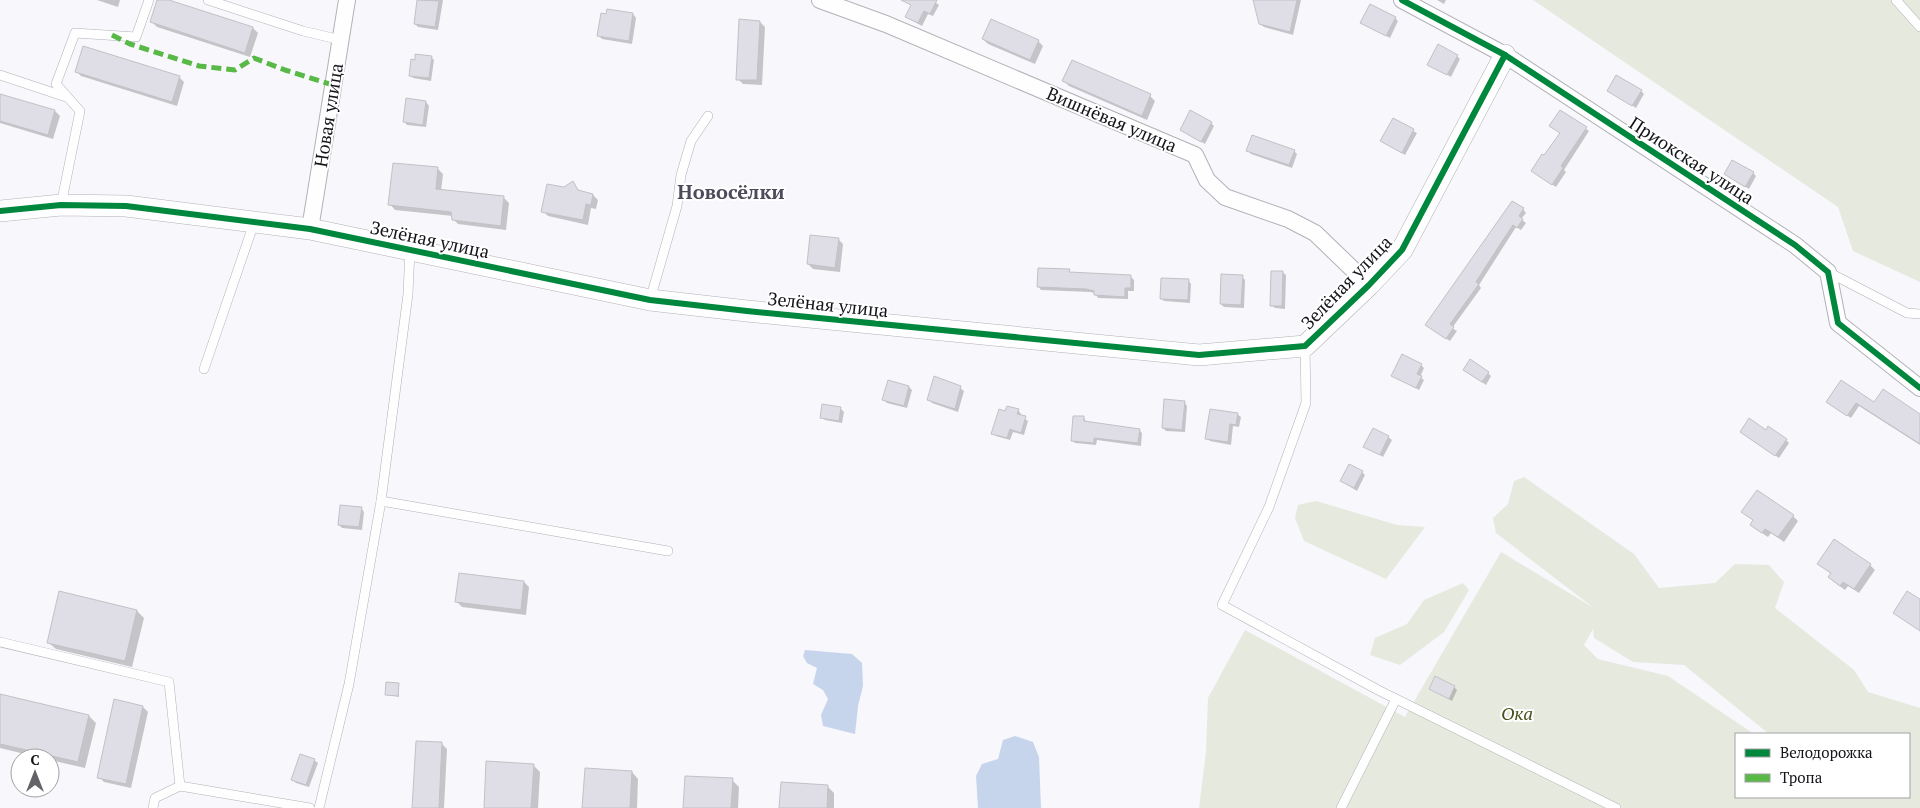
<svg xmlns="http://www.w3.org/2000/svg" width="1920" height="808" font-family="'PT Serif',serif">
	<rect width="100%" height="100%" fill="#f7f7fc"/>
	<!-- green -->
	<g fill="#e6eade" fill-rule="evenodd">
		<polygon points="1533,0 1920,0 1920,282 1853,251 1838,207"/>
		<path d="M1524,477L1634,554L1659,588L1715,583L1735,564L1769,565L1784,582L1775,608L1854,670L1868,692L1920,708V808H1199L1206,752L1208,698L1245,630L1405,717L1501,552L1594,608L1496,533L1493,518L1508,504L1514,481ZM1593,629L1594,638L1633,662L1684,665L1769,734H1909V797H1736V734H1754L1668,676L1598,659L1584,645Z"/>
		<polygon points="1316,501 1397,525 1425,527 1386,579 1304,541 1295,518 1298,505"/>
		<polygon points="1463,583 1469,590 1444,632 1400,665 1370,655 1375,638 1407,624 1424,600"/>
	</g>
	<!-- water -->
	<g fill="#c6d5ec">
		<polygon points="805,650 852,654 862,663 863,686 858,706 855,734 823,726 821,715 828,699 823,690 813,684 817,668 807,663 803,656"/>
		<polygon points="1015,736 1033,742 1039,757 1041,808 978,808 976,776 982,764 998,759 1003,740"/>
	</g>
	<!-- shadow -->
	<g fill="#0003">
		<polygon points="97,0 120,0 118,7"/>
		<polygon points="159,0 164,0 253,28 258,33 250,57 157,27 152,22"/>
		<polygon points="419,0 443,0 438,30 418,27 415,24"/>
		<polygon points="914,0 932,0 939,5 933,16 928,14 922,26 906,17"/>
		<polygon points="1254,0 1301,0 1293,35 1264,27 1260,24"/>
		<polygon points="1437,0 1446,0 1444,4"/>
		<polygon points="633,14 636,18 632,44 602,39 599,36"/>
		<polygon points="1395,18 1398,21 1390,38 1361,23"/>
		<polygon points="760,22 765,27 762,85 743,84 738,79"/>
		<polygon points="983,39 1038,41 1043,46 1035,64 988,44"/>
		<polygon points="1457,56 1460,59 1451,77 1429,64"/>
		<polygon points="431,57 434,60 431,81 413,78 410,75"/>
		<polygon points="1072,61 1150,96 1155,101 1147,120 1069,86 1064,81"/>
		<polygon points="76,71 179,77 184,82 177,106 81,76"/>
		<polygon points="1609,91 1641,91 1644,94 1636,108"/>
		<polygon points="0,95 55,111 60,116 53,139 0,123"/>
		<polygon points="426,102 429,106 426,127 407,125 404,121"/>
		<polygon points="1561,111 1589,131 1564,170 1566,172 1556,187 1536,174 1561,133"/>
		<polygon points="1393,120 1417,133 1405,155 1382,141"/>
		<polygon points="1211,123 1214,126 1205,144 1181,130"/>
		<polygon points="1248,150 1294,151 1297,154 1292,168 1251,154"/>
		<polygon points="438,169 443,174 441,191 504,198 509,203 506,230 458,224 453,219 453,216 395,210 390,204"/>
		<polygon points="1753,173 1756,176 1749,189 1725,174"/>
		<polygon points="573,183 580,192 593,195 598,200 596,209 591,208 588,225 548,216 543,211"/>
		<polygon points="1523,209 1526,213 1521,219 1526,223 1521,230 1516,227 1479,285 1481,288 1452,328 1457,331 1450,341 1430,328"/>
		<polygon points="838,239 843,244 840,272 813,269 808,264"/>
		<polygon points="1069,271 1072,274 1131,277 1134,280 1134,291 1128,291 1128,299 1098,298 1095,293 1090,292 1041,290 1038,286"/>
		<polygon points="1282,272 1286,275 1285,309 1275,308 1271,305"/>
		<polygon points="1242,277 1245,280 1244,308 1224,307 1221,304"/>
		<polygon points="1188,280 1191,284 1190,303 1164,301 1161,298"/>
		<polygon points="1421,365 1424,368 1420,377 1424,380 1419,390 1393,375"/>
		<polygon points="1468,373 1488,373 1491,376 1486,385"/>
		<polygon points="889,382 909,387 912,390 907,408 887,403 884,400"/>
		<polygon points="1842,382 1875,404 1920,415 1920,445 1859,406 1851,418 1831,405"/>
		<polygon points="960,388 964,391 958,412 932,403 929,400"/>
		<polygon points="1184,402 1187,406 1185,432 1166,431 1163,428"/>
		<polygon points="840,408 844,412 842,423 825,420 822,417"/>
		<polygon points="1018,410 1021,414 1020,416 1028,421 1024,435 1013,432 1010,440 996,436 993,433 1006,412"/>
		<polygon points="1237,414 1241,417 1239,427 1233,426 1231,445 1210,441 1207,438"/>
		<polygon points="1084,418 1087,423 1139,430 1142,433 1141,446 1097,440 1096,445 1075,443 1072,440"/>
		<polygon points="1766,431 1786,440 1789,443 1779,458 1745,435"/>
		<polygon points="1388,437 1392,440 1383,457 1365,446"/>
		<polygon points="1362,472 1365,475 1357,491 1341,481"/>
		<polygon points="361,508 364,512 362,530 342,528 339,525"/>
		<polygon points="1743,512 1793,516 1798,521 1784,542 1771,533 1768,537 1757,530 1752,525 1754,521"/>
		<polygon points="1819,564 1870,565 1875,570 1859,593 1848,586 1845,590 1834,582 1829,577 1831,574"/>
		<polygon points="524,582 529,587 526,615 462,607 457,602"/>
		<polygon points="137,611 144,618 132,667 56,649 49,643"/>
		<polygon points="398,685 399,697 386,694"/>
		<polygon points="1454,687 1457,690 1452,701 1431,689"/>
		<polygon points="2,696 89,716 96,723 85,768 50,760 50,758 41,758 0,748 0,704"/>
		<polygon points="143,707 148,712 131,788 104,782 99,777"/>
		<polygon points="442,744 447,749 444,808 414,808"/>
		<polygon points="314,760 318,763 309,787 296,783 293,780"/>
		<polygon points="533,765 540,772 538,808 485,808"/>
		<polygon points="632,772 638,779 637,808 583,808"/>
		<polygon points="732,780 739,787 738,808 684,808"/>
		<polygon points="827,786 834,793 834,808 780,808"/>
	</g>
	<!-- building -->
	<g fill="#dfdde6" stroke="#c2c1c6">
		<polygon points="157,0 169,0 253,27 245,53 150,22"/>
		<polygon points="417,0 439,1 435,27 414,24"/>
		<polygon points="901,0 937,0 930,14 924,11 918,23 905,17 911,5"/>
		<polygon points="1253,0 1297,0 1290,32 1259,24"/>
		<polygon points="1370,4 1396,17 1386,36 1360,23"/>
		<polygon points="607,9 633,13 629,41 597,36 601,13 606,14"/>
		<polygon points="739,19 760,21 757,80 736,80"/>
		<polygon points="991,19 1039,40 1030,60 982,39"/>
		<polygon points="1438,44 1458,55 1447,75 1427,65"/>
		<polygon points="83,46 180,76 172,102 75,72"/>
		<polygon points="415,54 432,56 429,78 409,76 411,59 415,60"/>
		<polygon points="1072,60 1151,94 1142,116 1062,81"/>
		<polygon points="1616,75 1642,90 1632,106 1607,91"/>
		<polygon points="0,94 55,110 48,135 0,121"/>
		<polygon points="406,98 426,101 423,125 403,122"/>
		<polygon points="1190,110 1212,122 1201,142 1180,130"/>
		<polygon points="1560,110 1587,127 1561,166 1563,168 1552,185 1531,171 1542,154 1544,155 1560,133 1549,126"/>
		<polygon points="1393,118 1414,129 1402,153 1380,141"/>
		<polygon points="1252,135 1295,150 1289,165 1246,151"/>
		<polygon points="1732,160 1754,172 1745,187 1724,174"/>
		<polygon points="393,163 438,167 436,189 504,196 501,226 452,220 451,212 388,205"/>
		<polygon points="573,181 578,190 593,194 591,205 586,204 583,220 541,212 547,184 564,187"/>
		<polygon points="1512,201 1524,208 1519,216 1523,219 1517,228 1513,225 1499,246 1476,282 1479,284 1450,324 1454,327 1446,339 1425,325"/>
		<polygon points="810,235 839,238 835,268 807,264"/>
		<polygon points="1038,268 1070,269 1069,272 1131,275 1131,288 1125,288 1125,297 1094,295 1094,291 1086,289 1037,287"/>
		<polygon points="1271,271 1283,271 1282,306 1270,306"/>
		<polygon points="1221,274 1243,275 1241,305 1220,304"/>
		<polygon points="1161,278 1189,279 1188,300 1160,299"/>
		<polygon points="1402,354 1422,364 1417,374 1422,376 1416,388 1391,376"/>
		<polygon points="1470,359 1489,372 1482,382 1463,370"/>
		<polygon points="934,376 961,386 955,409 927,400"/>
		<polygon points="888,380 909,386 904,406 882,400"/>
		<polygon points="1841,380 1874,402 1883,389 1920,414 1920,444 1856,403 1847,416 1826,402"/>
		<polygon points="1164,399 1185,401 1182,430 1162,428"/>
		<polygon points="822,404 841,407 839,421 820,418"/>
		<polygon points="1007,406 1019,409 1017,414 1026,416 1021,433 1010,429 1007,438 991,434 999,409 1005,411"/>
		<polygon points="1210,409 1238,413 1236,425 1230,424 1228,442 1205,439"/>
		<polygon points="1073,416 1084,416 1084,421 1140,429 1138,443 1094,438 1094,443 1071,441"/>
		<polygon points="1749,418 1766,430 1768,426 1787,439 1775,456 1740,432"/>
		<polygon points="1373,428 1389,436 1380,455 1363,447"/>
		<polygon points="1349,464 1363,471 1354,488 1340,481"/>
		<polygon points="1757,490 1794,515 1778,537 1765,529 1762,533 1750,525 1753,520 1741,512"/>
		<polygon points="340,505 362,507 359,527 338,525"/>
		<polygon points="1834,539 1871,564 1854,589 1843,582 1840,586 1828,577 1831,573 1817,564"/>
		<polygon points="459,573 524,581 521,610 455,602"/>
		<polygon points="59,591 137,610 125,661 47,643"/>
		<polygon points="1907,591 1920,599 1920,631 1893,613"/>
		<polygon points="1435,676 1455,686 1449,699 1429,689"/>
		<polygon points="386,682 399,683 398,696 385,695"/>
		<polygon points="0,694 89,715 78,762 0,744"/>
		<polygon points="114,699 143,706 126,784 97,778"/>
		<polygon points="416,741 442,742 439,808 412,808"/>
		<polygon points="300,754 315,759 306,785 291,780"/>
		<polygon points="486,761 534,764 531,808 484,808"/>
		<polygon points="585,768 632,771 630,808 582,808"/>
		<polygon points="685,776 733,778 731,808 683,808"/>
		<polygon points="781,782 828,785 827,808 779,808"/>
	</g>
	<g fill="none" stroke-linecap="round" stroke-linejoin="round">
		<defs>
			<g id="service">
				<polyline points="208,0 303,31 341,40"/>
				<polyline points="1896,0 1920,27"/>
				<polyline points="0,75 66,97"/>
				<polyline points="61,205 80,111 56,84 75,33 136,37 149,0"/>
				<polyline points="1828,272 1907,313 1920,314"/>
				<polyline points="650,300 677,206 681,175 691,141 708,116"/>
				<polyline points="1305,346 1306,403 1269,507 1222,605 1378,690 1616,808"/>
				<polyline points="204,369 254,223"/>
				<polyline points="381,501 668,551"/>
				<polyline points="0,642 169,682 180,786 310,808"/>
				<polyline points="153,808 155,798 180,786"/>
				<polyline points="319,808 349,684 381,501 408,294 410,250"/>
				<polyline points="1341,808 1396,699"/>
			</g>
			<g id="minor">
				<polyline points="820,0 886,24 1195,155 1207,180 1225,197 1288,219 1315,233 1369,285"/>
				<polyline points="1402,0 1505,55 1795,245 1828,272 1838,323 1920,388"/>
				<polyline points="310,229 347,0"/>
			</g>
			<polyline id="tertiary" points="0,211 61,205 126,206 310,229 650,300 747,311 1199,355 1305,346 1369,285 1402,250 1505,55"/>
		</defs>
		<!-- service casing -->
		<use href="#service" stroke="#b2b2b7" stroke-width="10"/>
		<!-- minor casing -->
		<use href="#minor" stroke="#b2b2b7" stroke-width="18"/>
		<!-- tertiary casing -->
		<use href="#tertiary" stroke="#b2b2b7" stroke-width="22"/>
		<!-- service -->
		<use href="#service" stroke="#fefeff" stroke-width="9"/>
		<!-- minor -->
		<use href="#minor" stroke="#fefeff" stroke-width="16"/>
		<!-- tertiary -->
		<use href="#tertiary" stroke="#fefeff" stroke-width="21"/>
		<!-- quiet -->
		<polyline stroke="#58b947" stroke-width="5" stroke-dasharray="10 5" stroke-linecap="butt" points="112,35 130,44 199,66 235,70 254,58 285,70 333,85"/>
		<defs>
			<g id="cycleway">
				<polyline points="1402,0 1505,55 1795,245 1828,272 1838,323 1920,388"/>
				<polyline points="0,211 61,205 126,206 310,229 650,300 747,311 1199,355 1305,346 1369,285 1402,250 1505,55"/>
			</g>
		</defs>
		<!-- cycleway casing -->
		<use href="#cycleway" stroke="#fff" stroke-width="9"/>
		<!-- cycleway -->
		<use href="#cycleway" stroke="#00873e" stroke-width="6"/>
	</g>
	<g text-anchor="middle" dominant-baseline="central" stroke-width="4" stroke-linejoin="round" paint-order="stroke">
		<!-- street labels -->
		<g font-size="18" fill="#141319" stroke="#fff">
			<text transform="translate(328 115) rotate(-81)">Новая улица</text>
			<text transform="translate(1112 119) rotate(23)">Вишнёвая улица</text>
			<text transform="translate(1692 160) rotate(33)">Приокская улица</text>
			<text transform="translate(430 239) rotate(12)">Зелёная улица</text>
			<text transform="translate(1346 282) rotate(-46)">Зелёная улица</text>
			<text transform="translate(828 304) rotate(6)">Зелёная улица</text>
		</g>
		<!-- park labels -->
		<g font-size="18" font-style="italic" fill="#465018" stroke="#fff">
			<text x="1517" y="713">Ока</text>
		</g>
		<!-- quarter labels -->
		<g font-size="20" font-weight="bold" fill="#4d4b5a" stroke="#fff">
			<text x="731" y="191">Новосёлки</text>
		</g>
	</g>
	<!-- legend -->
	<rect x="1735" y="733" width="175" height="65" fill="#ffffff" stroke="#a1a1a3"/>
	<rect x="1745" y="749" width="25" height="8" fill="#00873e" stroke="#a1a1a3"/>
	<text x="1780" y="758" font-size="15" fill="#141319">Велодорожка</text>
	<rect x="1745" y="774" width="25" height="8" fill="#58b947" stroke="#a1a1a3"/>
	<text x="1780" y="783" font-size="15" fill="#141319">Тропа</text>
	<!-- north arrow -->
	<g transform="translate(35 773)"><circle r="24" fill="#ffffff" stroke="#a1a1a3"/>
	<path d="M0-4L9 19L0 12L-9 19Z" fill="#636368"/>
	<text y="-8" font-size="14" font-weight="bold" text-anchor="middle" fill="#141319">С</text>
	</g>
</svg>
